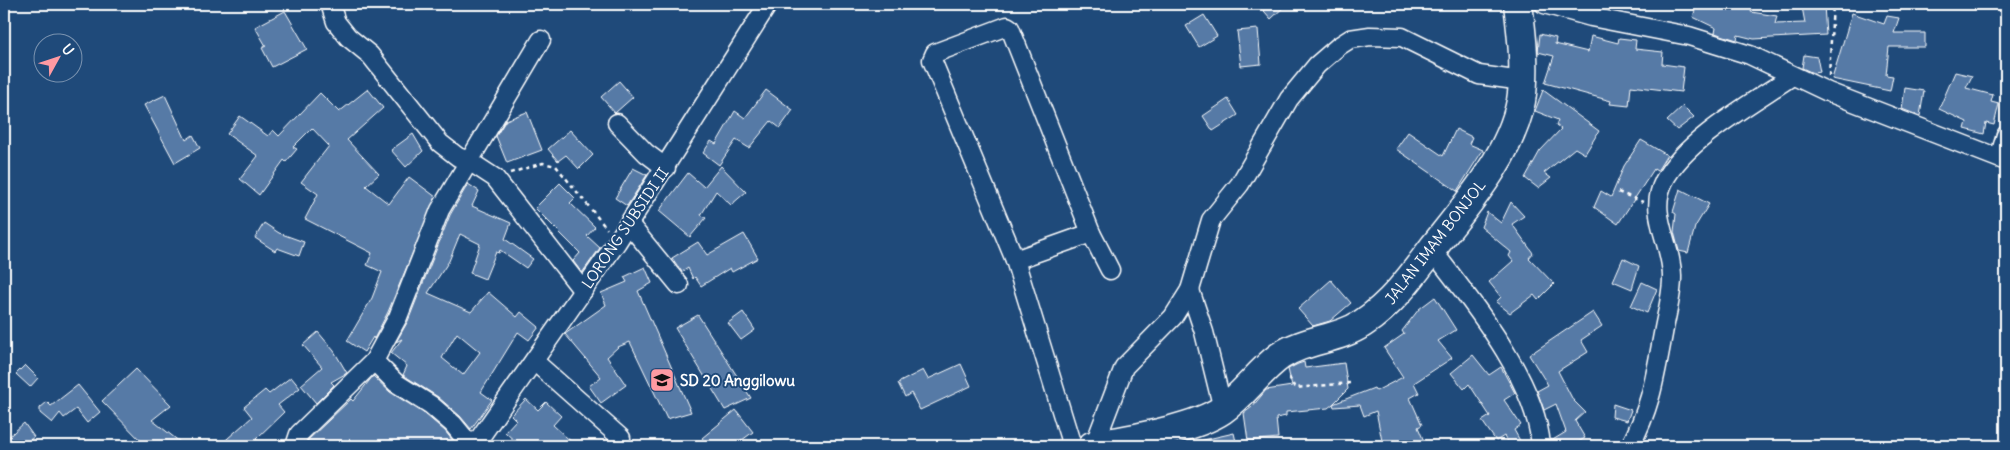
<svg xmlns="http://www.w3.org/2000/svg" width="2010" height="450" font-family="Delius,sans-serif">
	<rect width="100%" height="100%" fill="#1f4a7a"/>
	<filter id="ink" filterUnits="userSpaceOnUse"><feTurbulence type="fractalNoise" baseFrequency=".02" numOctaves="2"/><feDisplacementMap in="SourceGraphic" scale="10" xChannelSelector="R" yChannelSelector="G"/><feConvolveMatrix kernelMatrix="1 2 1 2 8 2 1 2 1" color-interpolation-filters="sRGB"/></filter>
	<g filter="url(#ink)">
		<!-- building -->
		<g fill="#567aa6" stroke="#fff" fill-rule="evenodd">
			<polygon points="1258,4 1287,4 1271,19"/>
			<polygon points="1697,4 1754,4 1751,12 1777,16 1775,24 1805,23 1802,7 1824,5 1826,35 1754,39 1738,35 1737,40 1715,33 1716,28 1693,17"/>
			<polygon points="285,11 307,49 272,67 262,48 266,46 255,27"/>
			<polygon points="1852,13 1884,24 1887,16 1899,18 1894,33 1925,33 1925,47 1889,47 1886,75 1893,76 1890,91 1832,79"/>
			<polygon points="1204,15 1217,36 1199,47 1186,26"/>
			<polygon points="1258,29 1261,64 1241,66 1237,31"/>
			<polygon points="1540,34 1556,38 1555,44 1588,52 1591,36 1618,43 1619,38 1636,40 1635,49 1663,52 1662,64 1684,67 1681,92 1631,86 1629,106 1610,104 1611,101 1545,83 1554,56 1538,52"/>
			<polygon points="1804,55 1817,57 1820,72 1813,73 1802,68"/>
			<polygon points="1955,72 1972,76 1966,88 1993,95 1991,102 1999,104 1994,125 1986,123 1984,134 1965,129 1967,122 1939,109"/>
			<polygon points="619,81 633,97 615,113 601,97"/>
			<polygon points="1905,88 1924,91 1920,116 1902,109"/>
			<polygon points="368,89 383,108 347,140 379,174 366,186 389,204 409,177 436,197 388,312 374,339 373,337 364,352 347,341 372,298 382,272 367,265 372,253 305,219 318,194 301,182 329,146 312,128 293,147 297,149 286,162 284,160 259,195 240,179 258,156 227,134 240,116 268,136 273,130 279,136 320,93 339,112"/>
			<polygon points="766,90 793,110 780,128 771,121 749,148 736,140 719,165 703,153 711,141 716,144 735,111 745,118"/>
			<polygon points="1543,90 1599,131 1585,154 1575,148 1544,173 1551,178 1538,188 1525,178 1540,151 1561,129 1556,125 1558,120 1535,111"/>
			<polygon points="165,95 186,140 193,135 200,148 175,163 144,105"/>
			<polygon points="1228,99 1238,115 1213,131 1203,116"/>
			<polygon points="1683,106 1694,117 1677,130 1667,121"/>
			<polygon points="527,112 542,150 507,163 496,136 506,120"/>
			<polygon points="1456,129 1472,137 1469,144 1483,150 1457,191 1396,149 1408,132 1443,156"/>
			<polygon points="570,130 593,155 579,169 566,155 558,161 548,149"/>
			<polygon points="413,134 423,151 406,167 391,150"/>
			<polygon points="1641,140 1667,155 1657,171 1654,169 1618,224 1594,207 1601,191 1611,197 1624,166"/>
			<polygon points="721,166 746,192 731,205 716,191 701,215 706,218 690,237 659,211 688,173 704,187"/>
			<polygon points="633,168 647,175 627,206 615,198"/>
			<polygon points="560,183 575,198 570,203 595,227 587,236 600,248 582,273 573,261 580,253 535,208"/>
			<path d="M468,184L479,191L472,206L511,223L505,239L533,259L526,268L500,250L499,253L496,252L485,279L470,273L480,244L460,234L449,261L428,293L471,312L488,292L517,317L521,312L539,327L529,340L518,332L481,392L492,400L471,429L460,416L438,397L403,375L407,366L391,353L402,339L396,342L408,321L450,215ZM457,333L480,352L463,375L442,358Z"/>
			<polygon points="1680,189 1709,204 1695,227 1688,253 1679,251 1674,232 1676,214 1673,212"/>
			<polygon points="1511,202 1524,216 1512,224 1533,253 1529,258 1554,284 1538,300 1534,295 1510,313 1496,302 1501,297 1489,282 1513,261 1509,256 1511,252 1481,227 1487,212 1501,223"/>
			<polygon points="264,223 279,233 304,242 299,256 277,248 275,251 255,238"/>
			<polygon points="744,234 758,258 732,272 730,268 701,286 695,277 693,279 688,268 682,272 672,258 698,242 707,255"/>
			<polygon points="1623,258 1639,266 1632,289 1613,281"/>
			<polygon points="645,267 652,283 638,291 691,412 667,419 630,342 618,347 607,357 626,385 601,403 589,386 601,377 565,334 606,305 601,293 627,282 624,277"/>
			<polygon points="1331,280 1351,303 1330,321 1313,326 1298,309"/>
			<polygon points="1642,282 1657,289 1647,313 1631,306"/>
			<polygon points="1435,297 1456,330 1438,341 1452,358 1414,383 1419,393 1410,398 1422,425 1418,427 1426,446 1383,446 1376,411 1364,416 1360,405 1334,407 1333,404 1328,408 1286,412 1286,416 1276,418 1278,438 1248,441 1244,413 1252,407 1266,390 1292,386 1288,369 1298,364 1304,362 1305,368 1344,363 1348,389 1333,404 1374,388 1376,391 1403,377 1384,348 1404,334 1402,331 1419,309"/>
			<polygon points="743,312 755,330 741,340 728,323"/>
			<polygon points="1593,312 1602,326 1581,340 1588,352 1558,371 1573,400 1585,412 1575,421 1585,438 1572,446 1551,446 1551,441 1566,432 1556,404 1544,410 1537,391 1548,385 1529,355"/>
			<polygon points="698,315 751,398 725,410 675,328"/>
			<polygon points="318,332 334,351 347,373 331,382 334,385 316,403 301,385 322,367 303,345"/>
			<polygon points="1473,355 1489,375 1501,367 1515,393 1504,400 1521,425 1514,430 1523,446 1511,446 1504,436 1496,441 1482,421 1490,416 1469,384 1464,389 1451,373"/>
			<polygon points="961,364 971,386 920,410 911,393 905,397 898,383 923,370 928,379"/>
			<polygon points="25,365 38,378 30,387 16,374"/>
			<polygon points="136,369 171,405 152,420 185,446 146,446 102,401"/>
			<polygon points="373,376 390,392 425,414 445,431 457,446 307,445 308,440 351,399 353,401"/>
			<polygon points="291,377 300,388 278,405 284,412 256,439 264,446 219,446 252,417 244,407 265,390 269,394"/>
			<polygon points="78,385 100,412 87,423 76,409 64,418 60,413 52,423 40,413 40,408 47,402 51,406"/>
			<polygon points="526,399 538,410 546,402 561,416 553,425 576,446 520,446 505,432 516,420 511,415"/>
			<polygon points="1613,404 1631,410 1627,421 1612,417"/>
			<polygon points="736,410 753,432 734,446 708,446 702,438"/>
			<polygon points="24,423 34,437 21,446 4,446 4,441"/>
			<polygon points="1234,433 1237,446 1200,446 1199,441"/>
		</g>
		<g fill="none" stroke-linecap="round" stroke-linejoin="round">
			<defs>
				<g id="minor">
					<polyline points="330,4 336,22 348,37 370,55 440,143 458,157 469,161 495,178 583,291"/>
					<polyline points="1544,4 1591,17 1689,36 1750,55 1828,92 2006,161"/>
					<polyline points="617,123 646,153 666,168"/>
					<polyline points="1999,158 2006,135"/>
					<polyline points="629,224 679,285"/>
					<path d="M1432,250C1472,302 1536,379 1541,446"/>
					<polyline points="1015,260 1091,233"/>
					<polyline points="1190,290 1204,332 1223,409"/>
					<polyline points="374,361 396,383 431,405 453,424 471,446"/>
					<polyline points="534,361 621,438 620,446"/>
					<polyline points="295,446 299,434 374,361 398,317 440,210 541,40"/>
					<polyline points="474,446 617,242 768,4"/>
					<polyline points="1072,446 1015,260 932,60 935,53 1007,26 1010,28 1091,233 1110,270"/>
					<polyline points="1094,446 1124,367 1173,317 1190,290 1211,220 1240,184 1289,99 1317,65 1339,46 1350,39 1370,36 1402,37 1479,75 1522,81"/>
					<path d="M1630,446C1651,407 1655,377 1663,334C1666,316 1672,296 1672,278C1673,245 1647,214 1664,181C1685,140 1754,102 1792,76"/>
				</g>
				<path id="primary" d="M1092,446C1128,439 1192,430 1222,410C1244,395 1258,372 1280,356C1305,339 1338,340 1363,323C1392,304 1412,276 1432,249C1465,207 1511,155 1521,101C1526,70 1522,35 1518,4"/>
			</defs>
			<!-- minor casing -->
			<use href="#minor" stroke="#fff" stroke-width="21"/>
			<!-- primary casing -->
			<use href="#primary" stroke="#fff" stroke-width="31"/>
			<!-- path -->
			<g stroke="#fff" stroke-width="2.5" stroke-dasharray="4 4" stroke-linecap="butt">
				<polyline points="1829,76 1833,4"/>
				<polyline points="510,173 543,163 556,166 607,229"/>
				<polyline points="1618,192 1643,202"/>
				<polyline points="1289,377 1295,388 1350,383"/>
			</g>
			<!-- minor -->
			<use href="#minor" stroke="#1f4a7a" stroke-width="18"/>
			<!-- primary -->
			<use href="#primary" stroke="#1f4a7a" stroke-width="28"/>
		</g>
	</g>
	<!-- icons -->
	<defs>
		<symbol id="school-square" viewBox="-11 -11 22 22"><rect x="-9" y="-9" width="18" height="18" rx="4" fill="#ff9aa2" stroke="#1f4a7a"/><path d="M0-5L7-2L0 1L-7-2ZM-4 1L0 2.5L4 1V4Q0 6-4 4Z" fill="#111"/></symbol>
	</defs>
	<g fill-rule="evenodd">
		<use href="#school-square" x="648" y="366" width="28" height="28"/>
	</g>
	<g text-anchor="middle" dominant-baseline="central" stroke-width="4" stroke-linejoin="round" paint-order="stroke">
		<!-- street labels -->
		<g font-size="15" fill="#fff" stroke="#1f4a7a">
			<text transform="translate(625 228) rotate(-56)">LORONG SUBSIDI II</text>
			<text transform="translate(1435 242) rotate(-52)">JALAN IMAM BONJOL</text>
		</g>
		<!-- poi labels -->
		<g font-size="15" font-weight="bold" fill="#fff" stroke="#1f4a7a" text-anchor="start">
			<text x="680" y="380">SD 20 Anggilowu</text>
		</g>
	</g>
	<!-- margin -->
	<rect width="2010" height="450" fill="none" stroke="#1f4a7a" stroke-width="20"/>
	<rect x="10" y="10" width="1990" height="430" fill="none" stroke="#fff" stroke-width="2" filter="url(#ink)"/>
	<!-- north arrow -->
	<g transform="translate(58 58) rotate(50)"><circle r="24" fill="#1f4a7a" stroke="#7992af"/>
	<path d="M0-4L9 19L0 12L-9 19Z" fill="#ff9aa2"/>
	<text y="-8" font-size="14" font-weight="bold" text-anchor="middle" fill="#ffffff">U</text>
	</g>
</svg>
